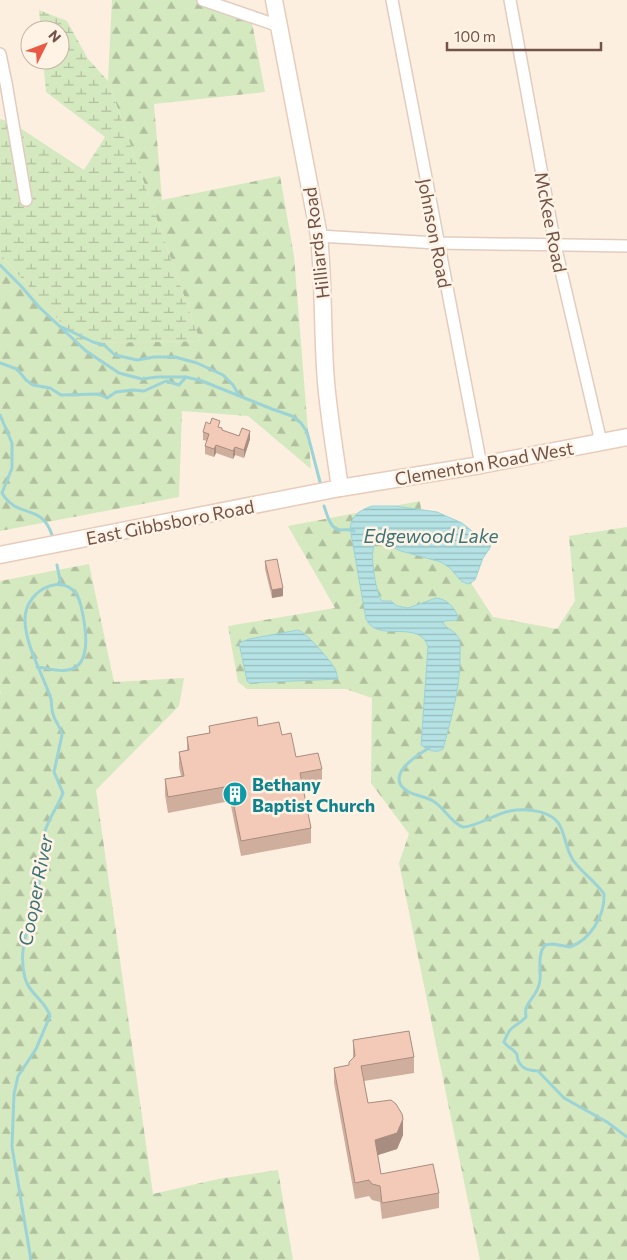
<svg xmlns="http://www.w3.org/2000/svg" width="627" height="1260" font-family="Commissioner,sans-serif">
	<defs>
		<pattern id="forest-firs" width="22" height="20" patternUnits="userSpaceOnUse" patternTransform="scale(1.25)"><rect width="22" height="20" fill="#d4e9bf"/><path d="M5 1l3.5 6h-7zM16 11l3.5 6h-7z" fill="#b0bf9d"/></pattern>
		<pattern id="wetland-marsh" width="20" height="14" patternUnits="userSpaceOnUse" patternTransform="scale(1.25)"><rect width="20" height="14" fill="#d4e9bf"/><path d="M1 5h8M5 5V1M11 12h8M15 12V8" fill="none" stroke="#b0bf9d"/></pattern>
		<pattern id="water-rules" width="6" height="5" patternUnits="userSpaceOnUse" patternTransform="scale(1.25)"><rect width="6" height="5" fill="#b5e3e5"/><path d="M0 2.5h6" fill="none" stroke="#98bbbb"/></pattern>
	</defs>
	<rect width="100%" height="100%" fill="#fcefe0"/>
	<!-- forest -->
	<g fill="url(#forest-firs)">
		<polygon points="112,0 217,0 250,12 265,92 154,104 162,200 280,176 294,256 311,469 248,416 182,411 179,497 0,531 0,254 79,343 200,341 108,81"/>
		<polygon points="420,501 421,509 491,541 471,583 493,617 557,629 575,601 569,536 627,527 627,1260 480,1260 399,863 409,834 371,783 372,698 346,689 247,689 238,682 228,626 335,608 288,526"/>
		<polygon points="89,564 114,682 184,678 179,706 96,790 153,1194 218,1179 278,1170 293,1260 0,1260 0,694 1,692 0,691 0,581"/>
	</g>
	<!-- wetland -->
	<polygon fill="url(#wetland-marsh)" points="39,10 67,21 88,59 108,81 200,341 79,343 0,254 0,119 11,122 84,170 105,137 46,92 43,60 60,60 60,30 41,30"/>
	<!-- water -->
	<g fill="url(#water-rules)" stroke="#9bd3d7">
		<path d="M372,506H395L437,512L462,523L477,535L491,541L490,548L483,558L475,580L468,584L461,581L450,568L441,562L401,551L379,541C376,543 373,546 373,551C371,559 376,594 382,601H391L397,606L408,608L436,598C447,599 453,606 458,616L457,620L445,621L443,623C447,630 456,630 459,639C461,644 460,652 460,658C460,690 451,719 443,749C435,754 428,750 421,745L428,647C420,618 377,644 366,619L350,528C352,515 360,510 372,506Z"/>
		<path d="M298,630C307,633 332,662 336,671C337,674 337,676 338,679L250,683L247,681L239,643L249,639Z"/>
	</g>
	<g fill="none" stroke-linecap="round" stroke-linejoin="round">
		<!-- stream -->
		<g stroke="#9bd3d7" stroke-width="3">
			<polyline points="0,265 21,286 39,307 86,351 119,373 142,379 157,377 186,377 202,381 272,409 292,416 301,423 307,432 320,482"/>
			<polyline points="62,327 93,342 104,345 115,355 137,360 154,357 175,357 197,363 223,375 233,385 239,395"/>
			<polyline points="0,363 17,369 26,380 33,385 50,388 61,395 99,394 107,398 116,392 132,390 144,391 166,381 179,385 186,377"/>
			<path d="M0,415L12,443V468L2,493C18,520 41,502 52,535"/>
			<path d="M324,506C327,514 330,530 341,530C346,530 348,529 354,531"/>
			<polyline points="57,565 61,585"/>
			<path d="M429,748C417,755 384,776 407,791C415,796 425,796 433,801C444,807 451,823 463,827C479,826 494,814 510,811C526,808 554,810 561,828C566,839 566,849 573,860C582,873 596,882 604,894C605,916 590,940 570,947L553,944L545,945C537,955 541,968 540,980C539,994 528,1000 526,1009C525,1012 526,1015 526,1017C515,1029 511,1023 504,1042C507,1047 512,1048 516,1053C518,1055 517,1057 518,1060C522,1070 529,1070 538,1071L564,1098L607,1122L627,1137"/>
			<path d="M31,1260L12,1147L14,1094L18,1076L36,1049L50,1016C46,1001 29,994 25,978C16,945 34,916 39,884C42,867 40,848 45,831C49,818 58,806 63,793L54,772L62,735C61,727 55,722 53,714C51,709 52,704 51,699C43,674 25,646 25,619C25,587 73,567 81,606C85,623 94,666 68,670C58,672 47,668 37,667"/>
		</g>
		<defs>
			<g id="street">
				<polyline points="203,0 279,26"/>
				<polyline points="392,0 481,465"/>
				<polyline points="510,0 555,245 601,442"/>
				<polyline points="0,54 6,83 26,200"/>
				<polyline points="319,236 437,243 627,246"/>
			</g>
			<g id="secondary">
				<path d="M274,0L319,236C324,285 322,333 326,382C329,417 335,452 340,488"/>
				<polyline points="0,555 340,488 481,465 627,437"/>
			</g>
		</defs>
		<!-- street casing -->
		<use href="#street" stroke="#e2ccbf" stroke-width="14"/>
		<!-- secondary casing -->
		<use href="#secondary" stroke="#e7ccbc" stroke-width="19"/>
		<!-- street -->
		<use href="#street" stroke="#fff" stroke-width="11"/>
		<!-- secondary -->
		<use href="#secondary" stroke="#fff" stroke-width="16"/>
	</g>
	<!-- wall -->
	<g fill="#d0ae9d">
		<polygon points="220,428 222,430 250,439 244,458 235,455 233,459 216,453 214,457 205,454 205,446 207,441 203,440 203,432"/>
		<polygon points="265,561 283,596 272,598 265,569"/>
		<polygon points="209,726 258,726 282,735 296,757 322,769 322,785 303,788 311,828 311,843 241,856 230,801 168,813 165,795 165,779 181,776 179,767 179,752 187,750 187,737 209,733"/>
		<polygon points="353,1040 414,1057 414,1073 364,1081 368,1103 403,1135 397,1149 378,1155 381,1174 439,1193 439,1208 382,1219 380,1202 372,1200 369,1196 355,1199 334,1083 334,1068 349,1065 353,1058"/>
	</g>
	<!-- shaded-wall -->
	<g fill="#a98d80">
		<polygon points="250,431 250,439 244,458 244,450"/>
		<polygon points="216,445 216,453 214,457 214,449"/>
		<polygon points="235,447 235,455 233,459 233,451"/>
		<polygon points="283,588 283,596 272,598 272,590"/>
		<polygon points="403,1119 403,1135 397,1149 375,1156 375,1140"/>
	</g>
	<!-- building -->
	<g fill="#f2cab7" stroke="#a98d80">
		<polygon points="212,418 220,421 218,427 222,428 222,430 239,436 242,428 250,431 244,450 235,447 233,451 216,445 214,449 205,446 209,434 203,432 206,422 210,424"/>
		<polygon points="277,559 283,588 272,590 265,561"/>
		<polygon points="257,717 258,726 279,722 282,735 291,733 296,757 318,753 322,769 300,773 311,828 241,841 230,786 168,797 165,779 184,776 179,752 189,750 187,737 210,733 209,726"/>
		<polygon points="409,1031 414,1057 361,1066 368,1103 391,1100 396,1104 402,1114 403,1119 397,1133 375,1140 381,1174 433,1164 439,1193 382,1203 380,1186 372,1184 369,1180 355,1183 334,1068 349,1065 349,1062 355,1056 353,1040"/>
	</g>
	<!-- icons -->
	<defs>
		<symbol id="building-disc" viewBox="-11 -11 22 22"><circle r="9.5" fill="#0f9aa8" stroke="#fff3e6"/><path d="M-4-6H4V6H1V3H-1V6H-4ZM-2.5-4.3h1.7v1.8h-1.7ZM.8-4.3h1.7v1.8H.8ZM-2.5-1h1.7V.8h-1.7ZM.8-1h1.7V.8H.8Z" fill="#fff"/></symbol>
	</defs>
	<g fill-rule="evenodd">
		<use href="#building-disc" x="221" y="780" width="28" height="28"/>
	</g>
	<g text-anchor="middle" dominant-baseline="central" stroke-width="5" stroke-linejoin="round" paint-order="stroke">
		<!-- street labels -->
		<g font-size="18" fill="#735347" stroke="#fff3e6">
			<text transform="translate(551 222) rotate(79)">McKee Road</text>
			<text transform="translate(435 233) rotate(79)">Johnson Road</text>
			<text transform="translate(316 243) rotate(-97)">Hilliards Road</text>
			<text transform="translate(484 463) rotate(-10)">Clementon Road West</text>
			<text transform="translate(170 522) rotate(-11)">East Gibbsboro Road</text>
		</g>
		<!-- culture labels -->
		<g font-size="18" font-weight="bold" fill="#0d838f" stroke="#fff3e6" text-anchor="start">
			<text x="252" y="784">Bethany<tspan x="252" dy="21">Baptist Church</tspan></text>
		</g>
		<!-- water labels -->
		<g font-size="19" font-style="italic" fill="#3c7479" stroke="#fff3e6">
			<text x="431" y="535">Edgewood Lake</text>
			<text transform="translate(35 890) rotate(-79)">Cooper River</text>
		</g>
	</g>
	<!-- north arrow -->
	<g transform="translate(45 45) rotate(48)"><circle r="24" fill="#fff3e6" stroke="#c7b3a6"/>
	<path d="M0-4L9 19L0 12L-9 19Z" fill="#e85a43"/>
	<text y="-8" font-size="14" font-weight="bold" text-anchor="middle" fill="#735347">N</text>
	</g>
	<!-- scale -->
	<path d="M447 42v8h154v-8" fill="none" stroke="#735347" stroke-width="2.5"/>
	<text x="454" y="42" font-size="15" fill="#735347" stroke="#fff3e6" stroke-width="4" paint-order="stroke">100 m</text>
</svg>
